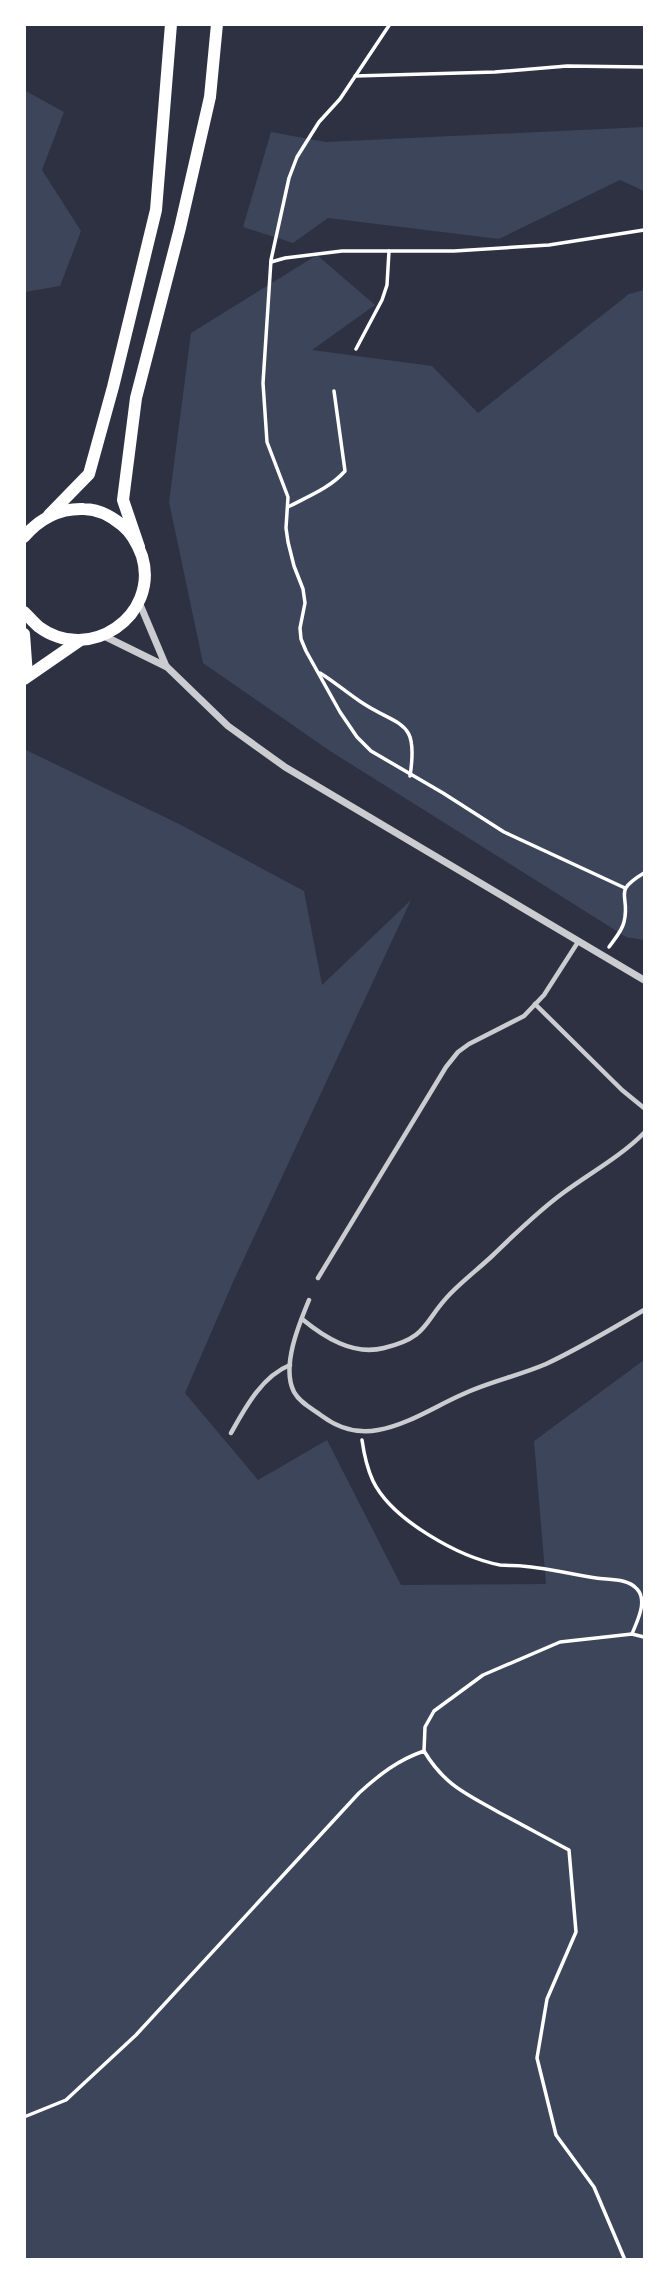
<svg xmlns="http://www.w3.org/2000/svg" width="669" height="2284" font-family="Mulish,sans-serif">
	<rect width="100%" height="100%" fill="#2d3142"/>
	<!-- green -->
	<g fill="#3c4559">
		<polygon points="24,90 64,112 42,170 81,231 60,286 25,292"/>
		<polygon points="644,127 644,191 620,180 499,239 328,218 293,243 243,227 271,132 326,142"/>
		<polygon points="317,255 375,305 312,350 432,366 478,413 629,294 644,290 644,940 626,937 330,751 203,663 169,502 191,333"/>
		<polygon points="24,749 179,824 304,891 322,985 411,900 233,1282 185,1393 258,1480 327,1440 401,1585 546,1584 534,1441 644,1360 644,2259 25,2259"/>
	</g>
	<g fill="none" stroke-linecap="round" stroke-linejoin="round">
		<!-- path -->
		<g stroke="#fff" stroke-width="3.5">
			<polyline points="390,24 340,99 319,122 297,157 289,178 271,260 263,383 267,442 288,497 286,528 288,542 294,566 303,589 305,603 300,628 301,639 306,651 340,712 357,737 371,751 443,793 504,832 625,888"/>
			<polyline points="355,76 495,72 567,66 644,67"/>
			<polyline points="271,262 285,258 342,251 454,251 549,245 644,230"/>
			<polyline points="356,349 382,300 387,285 389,251"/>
			<path d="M288,507C309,496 330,488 345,471L334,391"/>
			<path d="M320,673C335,682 347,693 361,702C400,728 419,718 410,776"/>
			<path d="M609,947C614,940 622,931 624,922C631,894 611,893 644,873"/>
			<path d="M362,1440C364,1454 367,1468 373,1481C392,1520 459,1557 500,1565C507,1566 515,1565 522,1566C547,1568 571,1574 596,1578C609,1580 628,1578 637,1589C648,1601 637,1621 632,1634"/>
			<polyline points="424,1751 425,1727 434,1711 483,1675 560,1642 632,1634 644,1637"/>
			<path d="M24,2117L66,2100L136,2035L359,1793C380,1774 398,1760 424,1751C445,1786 467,1794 500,1813C523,1825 546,1838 569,1850L576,1932L547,1999L537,2058L556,2135L594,2187L625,2260"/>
		</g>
		<!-- service -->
		<g stroke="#caccd0" stroke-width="4.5">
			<polyline points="535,1004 622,1090 644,1108"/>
			<polyline points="318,1278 446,1067 458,1052 469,1044 524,1016 544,995 578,942"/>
			<path d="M309,1300C299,1324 281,1367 294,1392C300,1403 313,1409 322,1416C338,1428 358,1434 378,1430C407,1425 434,1407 461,1395C488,1382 518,1376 546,1364C580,1348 612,1329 644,1310"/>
			<path d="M302,1319C324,1337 353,1356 384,1348C430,1337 423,1321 451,1293C464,1280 478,1269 491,1257C515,1234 537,1212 563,1193C590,1173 620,1157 644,1133"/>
			<path d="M231,1433C245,1408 262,1376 290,1365"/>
		</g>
		<!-- minor -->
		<g stroke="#caccd0" stroke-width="7">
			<polyline points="139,602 166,666"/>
			<polyline points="104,636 167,667 228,726 285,767 644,980"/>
		</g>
		<!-- secondary -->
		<g stroke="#fff" stroke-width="12">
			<polyline points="49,515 89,474 113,387 156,210 171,24"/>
			<path d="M24,537C40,518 59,508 84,509C98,509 111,516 122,525C132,533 138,545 142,556C160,616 89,664 39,627C34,623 29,617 24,612"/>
			<polyline points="139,547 123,500 136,398 180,228 210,97 217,24"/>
			<polyline points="24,634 27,676"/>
			<polyline points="24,679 79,641"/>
		</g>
	</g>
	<!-- border -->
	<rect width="669" height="2284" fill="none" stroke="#ffffff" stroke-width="52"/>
</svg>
